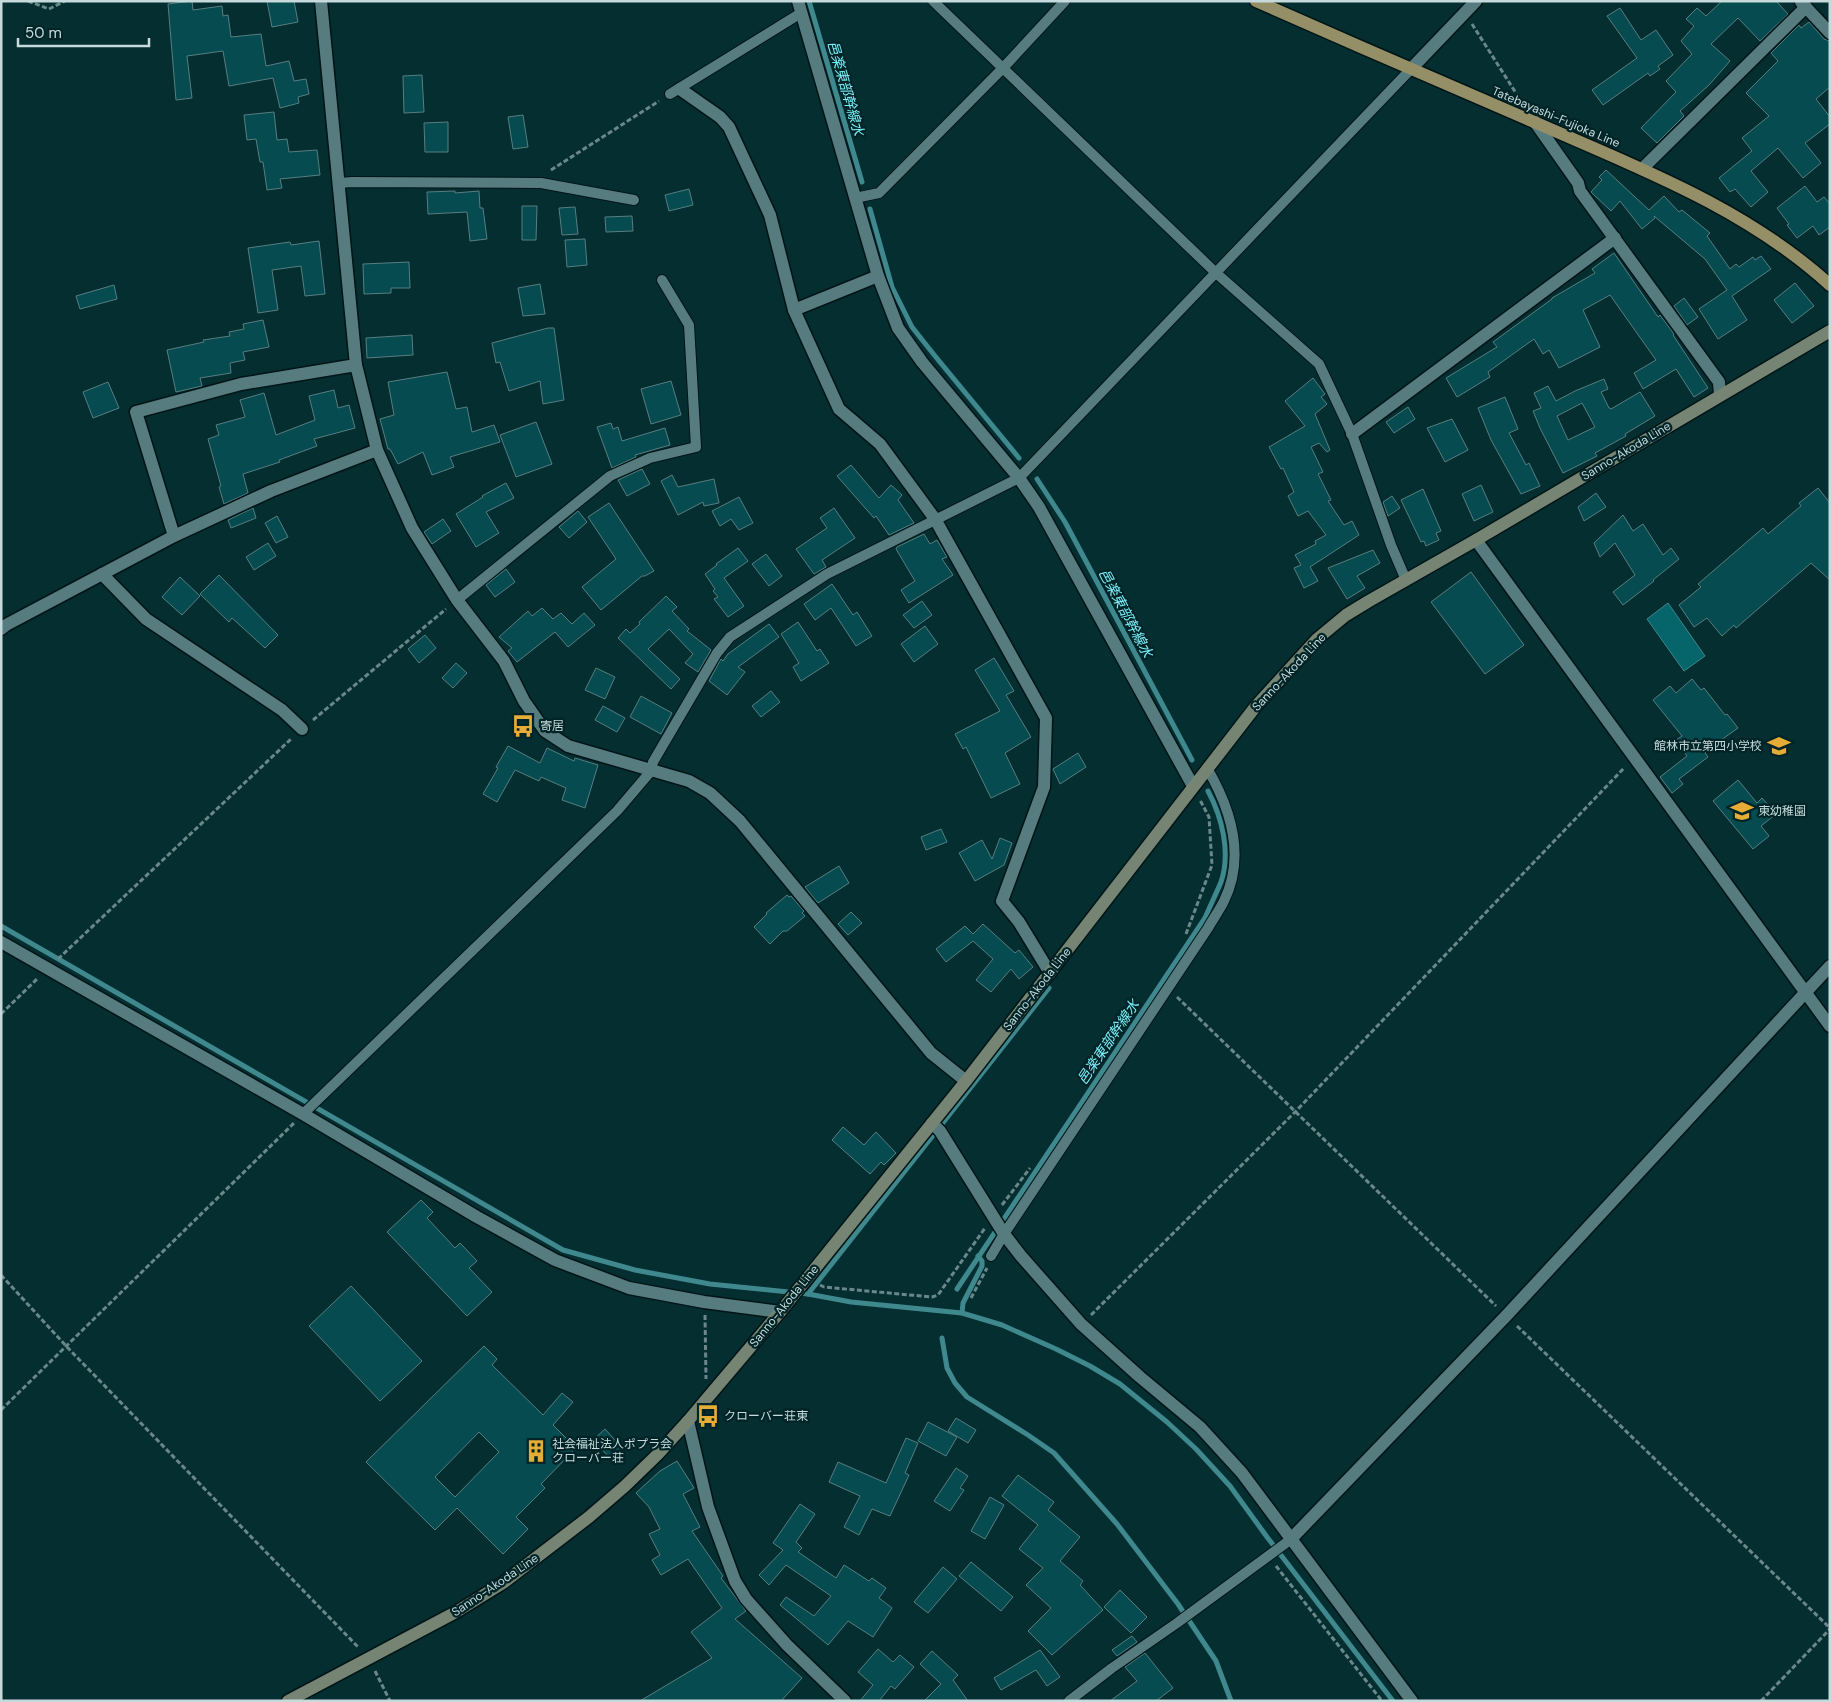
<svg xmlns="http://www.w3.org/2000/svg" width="1831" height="1702" font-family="'DM Sans','Noto Sans JP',sans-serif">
	<rect width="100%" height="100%" fill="#052e31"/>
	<!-- water -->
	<polygon fill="#05656b" stroke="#3f888d" points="1668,603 1705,656 1684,671 1647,619"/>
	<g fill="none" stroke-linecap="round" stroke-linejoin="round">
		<!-- stream -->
		<g stroke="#3f888d" stroke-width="5">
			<polyline points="809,1 862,182"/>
			<polyline points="870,209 892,287 912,327 935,356 1019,458"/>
			<polyline points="1037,479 1065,522 1192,760"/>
			<polyline points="1,926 563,1250 635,1270 710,1284 808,1294 851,1302 962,1313 1002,1325 1056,1349 1090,1366 1120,1384 1167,1422 1196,1449 1230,1486 1267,1537 1393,1701"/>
			<path d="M957,1289L1205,918C1210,906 1216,894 1221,882C1231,853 1222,817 1208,791"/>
			<polyline points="808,1294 1049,988"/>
			<polyline points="962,1313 963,1303 982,1266 982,1261 978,1256"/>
			<polyline points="942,1338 947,1368 955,1383 967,1397 1028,1435 1054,1453 1117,1524 1178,1604 1216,1661 1231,1701"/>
		</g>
	</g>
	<!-- building -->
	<g fill="#054b4f" stroke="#587e81" fill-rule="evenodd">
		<polygon points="192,1 193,10 222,6 223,16 228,15 231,37 261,34 266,66 289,61 294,81 306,79 309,94 298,97 299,103 280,108 273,78 229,86 223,51 187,56 192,98 176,100 168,4"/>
		<polygon points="267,1 294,1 298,22 272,27"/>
		<polygon points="1722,1 1776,1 1788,14 1760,41 1738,18 1711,44 1730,61 1709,85 1680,111 1684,116 1657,143 1641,128 1676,92 1666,81 1692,54 1681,41 1694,26 1686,19 1697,8 1706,16"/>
		<polygon points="1620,8 1641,40 1656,30 1673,55 1658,66 1660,69 1650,76 1648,73 1603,105 1592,90 1637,58 1607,16"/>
		<polygon points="1809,22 1824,39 1830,41 1830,87 1816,99 1830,117 1830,124 1805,143 1821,163 1803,178 1778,148 1751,171 1768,192 1751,207 1735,189 1730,192 1719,178 1752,151 1742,138 1769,116 1746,93 1778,61 1771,53 1799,25 1801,28"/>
		<polygon points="422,75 424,112 404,113 403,76"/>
		<polygon points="274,112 277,140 287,139 289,152 317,150 320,175 280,179 282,188 267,190 263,162 260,162 256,139 247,140 244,115"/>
		<polygon points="523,115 528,147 513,149 508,117"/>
		<polygon points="448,122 448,152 425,152 424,123"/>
		<polygon points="1606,170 1649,210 1664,196 1679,212 1682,210 1710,233 1707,236 1730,269 1736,264 1739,267 1753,257 1755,260 1761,256 1771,269 1732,296 1747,320 1718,339 1699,309 1727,290 1705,259 1654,216 1655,218 1642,229 1620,201 1611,211 1591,192 1602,180 1599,177"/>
		<polygon points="1805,186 1817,202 1824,197 1830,204 1830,227 1819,235 1813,226 1797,238 1787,225 1789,224 1777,208"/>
		<polygon points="689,189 693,205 669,211 665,195"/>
		<polygon points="455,191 455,193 479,191 480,208 483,208 487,239 470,241 467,212 428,214 427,192"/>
		<polygon points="522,206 537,206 536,240 522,240"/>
		<polygon points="575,207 578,234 562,235 559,208"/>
		<polygon points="632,216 633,231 606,232 605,217"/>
		<polygon points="585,239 587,265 567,267 565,240"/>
		<polygon points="319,241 325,294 305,296 301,266 272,270 278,310 258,313 248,248 290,242 291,245"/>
		<polygon points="1614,253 1658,317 1660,315 1674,334 1673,335 1708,388 1694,397 1676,369 1643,389 1634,373 1656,360 1610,295 1583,310 1600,347 1559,368 1549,350 1543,354 1534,339 1488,372 1490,377 1457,397 1446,378 1497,347 1493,342 1552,299 1552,298 1595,273 1592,269"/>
		<polygon points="409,262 410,288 391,288 391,293 364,294 363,264"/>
		<polygon points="1795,283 1814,306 1792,323 1774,300"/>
		<polygon points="540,284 545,314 523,316 518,288"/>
		<polygon points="114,285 117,299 80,309 76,296"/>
		<polygon points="1684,298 1698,317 1687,325 1674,306"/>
		<polygon points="263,320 269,347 243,352 245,360 230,363 231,373 200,378 202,386 176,392 167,350 204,342 203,340 230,336 229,332 244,329 243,324"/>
		<polygon points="548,328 554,328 564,400 543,404 540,381 509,391 500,362 496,363 492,343"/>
		<polygon points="412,335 413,355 367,358 366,338"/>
		<polygon points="447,372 456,409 467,407 472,432 494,425 500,442 450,457 454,467 432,475 423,452 398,464 390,449 388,449 380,419 394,415 388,382"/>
		<polygon points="1313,378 1325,394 1321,397 1327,404 1315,414 1330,450 1327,452 1319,443 1311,447 1323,472 1318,474 1331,500 1328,501 1344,525 1352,521 1359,535 1310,567 1318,581 1304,588 1294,568 1301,565 1295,555 1316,544 1315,541 1326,535 1308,511 1298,516 1288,496 1294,492 1283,468 1281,469 1269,447 1305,426 1285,401"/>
		<path d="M1604,379L1608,389L1601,392L1609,408H1610L1611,409L1640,392L1655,416L1625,434L1626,436L1595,453L1597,456L1563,473L1540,428L1533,411L1541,408L1534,393L1548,386L1556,401L1575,391ZM1582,403L1595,427L1568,440L1557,416Z"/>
		<polygon points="671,381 681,415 651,424 641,389"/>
		<polygon points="108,382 119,408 93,418 83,392"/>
		<polygon points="334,390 338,408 349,405 355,428 314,439 317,446 279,460 280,462 243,474 248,493 224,504 219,487 221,486 208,439 219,435 216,425 245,417 240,400 264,393 276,435 315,420 309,396"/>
		<polygon points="1505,397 1518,429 1509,433 1526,465 1529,463 1540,486 1521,494 1491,440 1478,408"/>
		<polygon points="1408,407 1415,419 1394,433 1386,422"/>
		<polygon points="1452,419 1468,450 1445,462 1427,428"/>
		<polygon points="536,422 552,464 516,477 500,435"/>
		<polygon points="611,423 613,429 618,427 622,441 665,428 670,445 635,455 636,457 612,468 597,427"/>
		<polygon points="851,465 879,498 891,485 902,495 898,500 914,523 889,535 876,516 874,518 837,476"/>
		<polygon points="642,469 650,484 627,496 618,480"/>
		<polygon points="672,475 678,487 714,479 719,503 704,506 703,502 678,515 661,481"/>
		<polygon points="506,483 514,498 486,512 499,533 476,547 456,514 483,497 482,496"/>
		<polygon points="1481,485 1493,512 1474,521 1462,494"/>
		<polygon points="1818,488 1830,503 1830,580 1811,563 1736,628 1734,625 1722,636 1707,618 1694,627 1679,605 1701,587 1698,584 1763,528 1768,534 1801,506 1799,503"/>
		<polygon points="1423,489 1441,531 1436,533 1439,540 1426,546 1424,541 1421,542 1401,500"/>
		<polygon points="1596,493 1606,507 1584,521 1578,507"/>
		<polygon points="1392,496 1400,508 1388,516 1383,502"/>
		<polygon points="739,497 753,523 739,530 731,519 720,526 712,511"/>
		<polygon points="609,503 654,571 645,576 642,576 601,610 582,587 616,559 588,517"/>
		<polygon points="253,508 256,518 231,528 228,520"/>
		<polygon points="834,508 855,538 822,560 826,567 814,574 796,549 827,528 820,518"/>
		<polygon points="578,511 587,522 569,538 559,527"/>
		<polygon points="1623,515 1633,531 1643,524 1663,555 1671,548 1679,559 1653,580 1654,581 1623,605 1613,592 1635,575 1615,543 1600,557 1594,543"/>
		<polygon points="277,516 288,537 276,543 265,523"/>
		<polygon points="443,519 451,531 432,544 424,532"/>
		<polygon points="924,534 930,544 937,540 947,557 942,559 953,575 909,603 901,590 915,581 896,549 897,547"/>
		<polygon points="268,543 276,556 254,570 246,557"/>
		<polygon points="738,548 748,561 724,578 744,606 728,617 714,599 718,597 713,591 715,589 705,574 717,565 716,564"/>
		<polygon points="1373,550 1380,563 1357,576 1365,588 1347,599 1328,568"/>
		<polygon points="766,554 782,576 769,586 752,564"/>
		<polygon points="506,569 515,582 495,597 486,585"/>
		<polygon points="1471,572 1524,645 1485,674 1431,602"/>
		<polygon points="219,575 278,635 265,648 232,618 229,622 200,594"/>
		<polygon points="180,577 200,596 182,615 162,597"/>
		<polygon points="832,584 853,615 857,612 872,636 856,646 831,608 815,620 804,604"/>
		<polygon points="666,596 677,607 672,611 689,629 687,631 711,650 698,672 685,663 693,654 669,629 648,649 680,679 671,689 618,638 626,629 630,633 640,624 639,622"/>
		<polygon points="922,601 932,615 914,628 903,615"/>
		<polygon points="542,608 553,619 561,613 572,624 584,613 595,625 568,647 555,632 517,662 508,651 512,648 499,637 528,611 532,616"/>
		<polygon points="798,622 817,651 820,649 829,663 801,681 793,667 799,663 781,634"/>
		<polygon points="769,624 779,637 738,667 745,672 727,695 709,681 721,659 723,661 728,654"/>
		<polygon points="925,626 938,644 914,662 901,644"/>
		<polygon points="425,635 436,648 419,663 408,649"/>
		<polygon points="994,658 1014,691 1006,695 1031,737 1005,753 1020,784 991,798 966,747 963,749 955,734 1000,711 975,670"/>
		<polygon points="456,663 467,673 453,688 442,678"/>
		<polygon points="596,668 615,677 605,699 585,690"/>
		<polygon points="1692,679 1701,690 1704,688 1725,715 1727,714 1738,728 1710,748 1705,753 1708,757 1679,779 1683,784 1672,793 1660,777 1687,756 1676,740 1682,736 1653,700 1670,686 1676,693"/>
		<polygon points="771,691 780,702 761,717 752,706"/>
		<polygon points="641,696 672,713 661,734 630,717"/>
		<polygon points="603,706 625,718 617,732 595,720"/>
		<polygon points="508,746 540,763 547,748 574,761 575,758 598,765 585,808 562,800 566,788 541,777 539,781 515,770 497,802 483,794 498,768 496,767"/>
		<polygon points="1078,753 1086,767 1060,784 1053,769"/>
		<polygon points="1738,780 1757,803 1762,798 1776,814 1761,826 1769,836 1753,849 1713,801"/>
		<polygon points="941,829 947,842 926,850 921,837"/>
		<polygon points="1000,838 1012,843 1004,865 975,881 959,853 982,840 992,859"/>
		<polygon points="839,866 849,883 818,903 805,887"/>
		<polygon points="787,895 789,897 791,896 804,911 802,913 805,916 787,931 783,931 770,944 754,927 767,914 766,913"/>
		<polygon points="851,912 862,923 848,935 838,924"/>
		<polygon points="983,924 1015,953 1019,950 1033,967 1019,979 1011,969 991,992 976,980 993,959 973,941 946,962 936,949 965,926 973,934"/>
		<polygon points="843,1127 864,1145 876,1132 896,1153 884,1165 881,1162 870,1174 832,1140"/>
		<polygon points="421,1200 433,1212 427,1218 455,1248 460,1243 477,1261 469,1268 492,1292 467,1316 387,1232"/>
		<polygon points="351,1286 422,1361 380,1401 309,1326"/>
		<path d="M484,1346L497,1359L492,1365L543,1415L562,1393L573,1402L553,1425L576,1448L541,1484L545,1488L516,1517L528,1529L503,1554L457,1508L435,1530L366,1462ZM479,1432L499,1452L455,1497L435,1477Z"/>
		<polygon points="956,1418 976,1430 968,1443 948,1431"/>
		<polygon points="928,1422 957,1437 946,1456 918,1441"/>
		<polygon points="605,1429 623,1449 611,1459 593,1440"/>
		<polygon points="906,1438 918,1443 905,1473 909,1475 890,1516 872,1509 859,1535 844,1527 860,1496 829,1482 838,1462 886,1483"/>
		<polygon points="677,1461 694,1488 683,1494 700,1527 692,1531 723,1576 721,1578 746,1611 735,1619 802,1678 781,1701 640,1701 712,1658 691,1632 722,1608 688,1559 661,1575 652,1560 660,1555 649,1534 660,1529 649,1507 636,1493 660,1471"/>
		<polygon points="956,1468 968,1476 960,1488 964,1490 950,1511 934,1501"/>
		<polygon points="1018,1475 1054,1502 1048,1510 1080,1537 1060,1561 1083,1581 1080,1585 1103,1610 1052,1655 1028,1631 1051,1608 1026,1585 1043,1568 1019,1549 1038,1525 1002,1496"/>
		<polygon points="990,1497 1004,1505 985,1539 971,1531"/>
		<polygon points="800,1504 815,1514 796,1542 802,1548 798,1552 836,1578 844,1565 869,1581 872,1578 886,1588 879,1598 892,1608 873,1637 848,1621 828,1645 780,1605 786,1597 814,1616 831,1596 786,1565 769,1585 759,1575 783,1550 773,1543"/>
		<polygon points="971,1562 1013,1597 1001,1611 959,1576"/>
		<polygon points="943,1567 957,1579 928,1613 914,1602"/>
		<polygon points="1120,1590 1147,1617 1131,1633 1104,1607"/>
		<polygon points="1132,1636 1137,1642 1117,1656 1112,1650"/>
		<polygon points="878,1649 893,1662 900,1655 914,1667 895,1689 891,1686 879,1701 860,1701 873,1685 858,1672"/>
		<polygon points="1040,1650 1060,1677 1047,1686 1036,1670 1001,1690 994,1678"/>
		<polygon points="932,1651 958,1675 953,1680 968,1701 924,1701 941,1684 920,1664"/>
		<polygon points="1145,1653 1173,1688 1156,1701 1110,1701 1137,1681 1125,1667"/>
	</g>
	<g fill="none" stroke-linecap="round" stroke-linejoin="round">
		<defs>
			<g id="lane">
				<polyline points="933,1 1215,272 1319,364 1352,434 1391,545 1406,580"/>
				<polyline points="670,94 801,13"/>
				<polyline points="339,183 352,182 541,183 634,200"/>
				<polyline points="855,198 879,193 1003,68 1065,1"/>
				<polyline points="457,600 610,476 650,458 696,447 689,325 662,280"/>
				<polyline points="303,1114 617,811 651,771 653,762 717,653 730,637 827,574 1019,478 1411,69"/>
				<path d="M991,1256L1004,1234L1208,928C1213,919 1219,911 1224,901C1246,856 1231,809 1207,768"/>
				<polyline points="1069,1701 1112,1668 1177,1623 1290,1540"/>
			</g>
			<g id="street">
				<polyline points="321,1 356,365 377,450 412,528 457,600 504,661 524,701 545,731 568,746 689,781 710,793 740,821 931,1053 966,1081"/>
				<polyline points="798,1 878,276 898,328 922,362 1019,478 1039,507 1193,786"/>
				<polyline points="1801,2 1830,33"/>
				<polyline points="1411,69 1476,1"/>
				<polyline points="680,89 720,117 729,127 770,215 794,310 839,409 880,444 935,519 1046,718 1044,787 1002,901 1019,922 1050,973"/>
				<polyline points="1535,122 1578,183 1580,191 1719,382 1720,395"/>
				<polyline points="1642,169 1806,7"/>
				<polyline points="794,310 878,276"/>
				<polyline points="1352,434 1615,238"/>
				<polyline points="174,536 136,412 241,384 356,365"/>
				<polyline points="1476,540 1830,1026"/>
				<polyline points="102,574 146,619 282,710 302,729"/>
				<polyline points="1,629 6,625 174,536 271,491 377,450"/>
				<polyline points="1,942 303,1114 477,1217 555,1260 629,1288 704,1302 780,1312"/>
				<polyline points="932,1123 940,1131 1004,1234 1021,1256 1081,1324 1140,1377 1200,1427 1242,1473 1412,1701"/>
				<polyline points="688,1421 708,1507 735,1581 746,1599 787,1645 845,1701"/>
				<polyline points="1290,1540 1506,1316 1830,966"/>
			</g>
			<polyline id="secondary" points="288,1701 456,1612 503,1583 589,1517 625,1486 658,1454 688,1421 780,1312 966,1081 1256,706 1317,639 1346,615 1369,601 1476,540 1830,331"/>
			<path id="primary" d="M1256,1C1353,44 1451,86 1548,128C1647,171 1749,211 1830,285"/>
		</defs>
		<!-- lane casing -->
		<use href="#lane" stroke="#001517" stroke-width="12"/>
		<!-- street casing -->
		<use href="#street" stroke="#001517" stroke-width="15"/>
		<!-- secondary casing -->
		<use href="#secondary" stroke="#001517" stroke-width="15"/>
		<!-- primary casing -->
		<use href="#primary" stroke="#001517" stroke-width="15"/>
		<!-- path -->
		<g stroke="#6a888a" stroke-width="3" stroke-dasharray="5 2.5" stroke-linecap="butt">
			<polyline points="28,1 49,9 65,1"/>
			<polyline points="1472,24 1521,101"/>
			<polyline points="551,170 659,101"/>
			<polyline points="313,720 446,609"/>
			<polyline points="1186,934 1212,865 1209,817 1200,800"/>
			<polyline points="58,959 291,739"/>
			<polyline points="1177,997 1496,1306"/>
			<polyline points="1,1014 37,979"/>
			<polyline points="1002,1205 1030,1168"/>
			<polyline points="1,1275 67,1347 359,1648"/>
			<polyline points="820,1285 824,1287 932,1297 938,1295 985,1228"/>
			<polyline points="971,1298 987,1268"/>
			<polyline points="705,1315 706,1379"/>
			<polyline points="1091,1315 1296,1111 1624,768"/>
			<polyline points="1517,1326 1830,1628"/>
			<polyline points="1,1410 294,1123"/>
			<polyline points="1276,1566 1382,1701"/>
			<polyline points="375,1671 390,1701"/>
			<polyline points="1761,1701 1830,1629"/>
		</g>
		<!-- lane -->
		<use href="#lane" stroke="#567c7f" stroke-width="10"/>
		<!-- street -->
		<use href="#street" stroke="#567c7f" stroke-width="12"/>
		<!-- secondary -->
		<use href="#secondary" stroke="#768573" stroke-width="12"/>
		<!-- primary -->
		<use href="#primary" stroke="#958f67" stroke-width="12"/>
	</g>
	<!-- icons -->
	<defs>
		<symbol id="bus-bare" viewBox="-9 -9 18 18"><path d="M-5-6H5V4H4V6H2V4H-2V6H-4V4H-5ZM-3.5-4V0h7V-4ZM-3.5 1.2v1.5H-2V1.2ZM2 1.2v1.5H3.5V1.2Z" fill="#e5ad35" stroke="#002427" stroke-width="2.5" paint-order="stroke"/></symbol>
		<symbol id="school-bare" viewBox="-9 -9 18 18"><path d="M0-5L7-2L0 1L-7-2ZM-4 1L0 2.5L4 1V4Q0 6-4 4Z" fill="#e5ad35" stroke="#002427" stroke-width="2.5" paint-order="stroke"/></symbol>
		<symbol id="building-bare" viewBox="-9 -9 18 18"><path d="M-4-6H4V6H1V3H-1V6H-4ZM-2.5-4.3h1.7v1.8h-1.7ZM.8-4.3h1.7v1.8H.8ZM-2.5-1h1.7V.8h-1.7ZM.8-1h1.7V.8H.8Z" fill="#e5ad35" stroke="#002427" stroke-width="2.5" paint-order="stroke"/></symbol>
	</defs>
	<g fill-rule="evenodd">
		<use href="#bus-bare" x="507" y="710" width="32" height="32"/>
		<use href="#school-bare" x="1763" y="730" width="32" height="32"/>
		<use href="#school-bare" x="1726" y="795" width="32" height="32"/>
		<use href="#bus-bare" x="692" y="1400" width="32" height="32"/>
		<use href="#building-bare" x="520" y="1435" width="32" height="32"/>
	</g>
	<g text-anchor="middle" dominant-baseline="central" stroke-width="4.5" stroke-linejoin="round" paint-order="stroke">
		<!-- street labels -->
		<g font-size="12" fill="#c6dadb" stroke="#002427">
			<text transform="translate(1556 117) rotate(23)">Tatebayashi-Fujioka Line</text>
			<text transform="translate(1626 451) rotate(-31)">Sanno-Akoda Line</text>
			<text transform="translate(1289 672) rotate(-47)">Sanno-Akoda Line</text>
			<text transform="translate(1037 989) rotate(-52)">Sanno-Akoda Line</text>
			<text transform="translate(784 1306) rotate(-51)">Sanno-Akoda Line</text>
			<text transform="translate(495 1585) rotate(-34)">Sanno-Akoda Line</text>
		</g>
		<!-- poi labels -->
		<g font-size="12" fill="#c6dadb" stroke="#002427" text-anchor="start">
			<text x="540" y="726">寄居</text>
			<text x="1762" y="746" text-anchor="end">館林市立第四小学校</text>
			<text x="1758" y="811">東幼稚園</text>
			<text x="724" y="1416">クローバー荘東</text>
			<text x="552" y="1444">社会福祉法人ポプラ会<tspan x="552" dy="14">クローバー荘</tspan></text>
		</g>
		<!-- water labels -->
		<g font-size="14" font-style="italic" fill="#7bf1fa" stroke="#002427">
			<text transform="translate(846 88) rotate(74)">邑楽東部幹線水</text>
			<text transform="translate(1126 613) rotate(62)">邑楽東部幹線水</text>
			<text transform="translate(1108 1042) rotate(-56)">邑楽東部幹線水</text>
		</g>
	</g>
	<!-- border -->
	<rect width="1831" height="1702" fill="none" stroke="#c6dadb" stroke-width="5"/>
	<!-- scale -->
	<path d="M18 38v8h131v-8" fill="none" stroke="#c6dadb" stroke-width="2.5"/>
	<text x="25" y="38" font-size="15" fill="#c6dadb" stroke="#002427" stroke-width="4" paint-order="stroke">50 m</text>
</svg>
